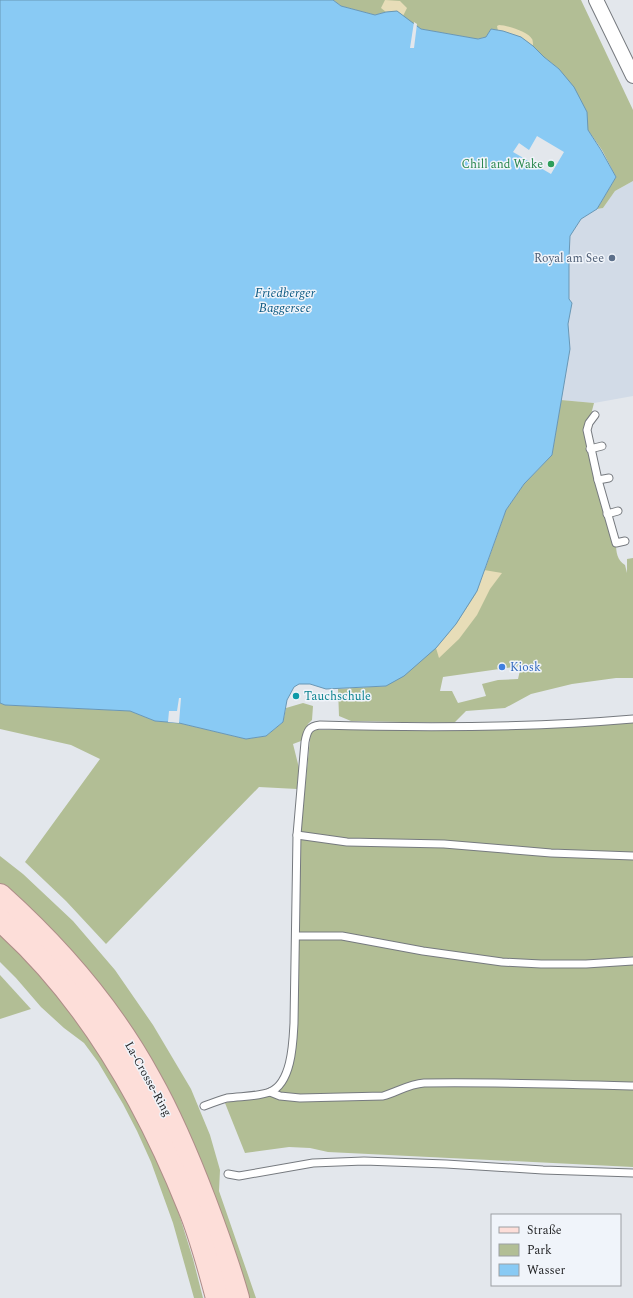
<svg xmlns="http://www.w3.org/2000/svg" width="633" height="1298" font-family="Spectral,serif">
	<rect width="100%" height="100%" fill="#e3e7ec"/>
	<!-- built -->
	<polygon fill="#d2dbe7" points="633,181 633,396 594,403 561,400 570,349 568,324 572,303 569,299 569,258 570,236 581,219 597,209 603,208 615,191"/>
	<!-- green -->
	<g fill="#b2be95" fill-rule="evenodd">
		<polygon points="333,0 581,0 633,110 633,181 615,191 603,208 597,209 616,177 602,150 588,130 559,69 544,57 533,46 503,31 491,29 486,37 477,39 421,29 410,22 386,12 375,15 341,6"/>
		<path d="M561,400L594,403L587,430L616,543C616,552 617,560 625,565L627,573V559L633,558V678H616L572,684L531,694L505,708L466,711L454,723L351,721L339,716L338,689L386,686L477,592L506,510L524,484L552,455ZM521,666L518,679L498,680L482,684L486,696L458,703L452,691H440L443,677Z"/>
		<polygon points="0,703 5,705 130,711 155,721 179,723 246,739 266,736 283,722 286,708 303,703 313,706 312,720 308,724 301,741 293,744 299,768 297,789 259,787 106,944 66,901 25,862 100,759 71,745 0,729"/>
		<polygon points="633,723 633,1167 328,1152 310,1148 289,1147 245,1153 225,1103 241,1099 276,1093 282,1087 290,1073 296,1048 300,836 311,730 528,728"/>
		<polygon points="0,856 23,874 73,921 115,970 153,1025 191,1089 210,1135 220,1170 219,1191 256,1298 246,1298 50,931 0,884"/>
		<polygon points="0,931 32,960 104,1053 161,1164 179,1214 193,1259 203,1298 194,1298 173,1223 151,1162 137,1131 123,1104 98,1062 84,1043 64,1028 41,1007 16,978 0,962"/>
		<polygon points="0,975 31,1009 0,1019"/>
	</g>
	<!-- sand -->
	<g fill="#e7ddb8">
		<polygon points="385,0 400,1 407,8 403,16 397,11 386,12 381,8"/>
		<path d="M499,25C507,25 529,32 532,39C533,40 533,45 533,46L521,37L498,31L497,26Z"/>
		<polygon points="484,570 502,573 490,589 477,615 459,639 439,658 436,648 456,624 477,592"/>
	</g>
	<!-- water -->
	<polygon fill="#89caf4" stroke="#6997b5" points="0,0 333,0 341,6 375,15 386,12 397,11 421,29 478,39 486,37 491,29 503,31 521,37 533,46 544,57 559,69 574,87 587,112 588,130 601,150 616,177 597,209 581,219 570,236 569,258 569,299 572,303 568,324 570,349 552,455 524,484 506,510 477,591 456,624 436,648 404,676 386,686 326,689 310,684 299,684 294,687 287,700 283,722 266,736 246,739 179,723 155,721 130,711 5,705 0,703"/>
	<!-- pier -->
	<g fill="#e3e7ec">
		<polygon points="414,22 417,24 414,48 410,48"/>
		<polygon points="537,136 564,152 551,174 513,152 519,143 529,150"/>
		<polygon points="179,698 181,698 179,723 168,722 169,711 177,711"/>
	</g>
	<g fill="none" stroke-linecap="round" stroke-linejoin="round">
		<defs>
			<g id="lane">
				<polyline points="595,415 589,423 587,430 598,480 616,543 625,541"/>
				<polyline points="590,449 602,446"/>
				<polyline points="598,480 609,478"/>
				<polyline points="607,514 618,511"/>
				<polyline points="297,835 347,842 444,844 551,853 633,856"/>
				<polyline points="296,936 342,936 423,951 502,962 541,964 586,964 633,961"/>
				<path d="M270,1092L280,1096L300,1098L383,1096C397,1092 409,1084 424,1083C494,1082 563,1084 633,1086"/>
				<path d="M204,1106C212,1103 220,1100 227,1098C241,1096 256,1097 270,1092C292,1083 293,1042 294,1023L297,835L305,742C307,731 309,726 320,725C424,728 529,728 633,719"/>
				<polyline points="228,1174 239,1176 313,1163 364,1161 446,1164 543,1170 633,1173"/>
			</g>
			<polyline id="street" points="596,0 633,76"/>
			<g id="primary">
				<path d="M0,895C59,948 112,1009 150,1079C172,1118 189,1159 205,1201C217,1233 229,1265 238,1298"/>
				<path d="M0,920C86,996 147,1103 189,1208C201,1237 209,1268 217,1298"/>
			</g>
		</defs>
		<!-- lane casing -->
		<use href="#lane" stroke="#767a7f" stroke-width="9"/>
		<!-- street casing -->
		<use href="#street" stroke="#767a7f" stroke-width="16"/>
		<!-- primary casing -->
		<use href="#primary" stroke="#ae8d88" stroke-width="24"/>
		<!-- lane -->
		<use href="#lane" stroke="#fff" stroke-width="7"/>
		<!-- street -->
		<use href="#street" stroke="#fff" stroke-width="14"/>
		<!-- primary -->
		<use href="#primary" stroke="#fdded9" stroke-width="22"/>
	</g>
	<!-- markers -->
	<circle fill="#2e9e5b" stroke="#f0f4fa" stroke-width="1.5" cx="551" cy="164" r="4"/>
	<circle fill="#5c6f8a" stroke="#f0f4fa" stroke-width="1.5" cx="612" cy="258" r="4"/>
	<circle fill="#3f7fe0" stroke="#f0f4fa" stroke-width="1.5" cx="502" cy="667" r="4"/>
	<circle fill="#0f9aa8" stroke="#f0f4fa" stroke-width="1.5" cx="296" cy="696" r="4"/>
	<g text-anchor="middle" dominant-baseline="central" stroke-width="3" stroke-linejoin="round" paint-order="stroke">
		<!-- leisure labels -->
		<g font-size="12" fill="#27864d" stroke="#f0f4fa" text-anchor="end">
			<text x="543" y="164">Chill and Wake</text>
		</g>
		<!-- service labels -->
		<g font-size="12" fill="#4e5e75" stroke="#f0f4fa" text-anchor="end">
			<text x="604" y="258">Royal am See</text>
		</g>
		<!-- shop labels -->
		<g font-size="12" fill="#366cbe" stroke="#f0f4fa" text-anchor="start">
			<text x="510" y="667">Kiosk</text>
		</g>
		<!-- culture labels -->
		<g font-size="12" fill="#0d838f" stroke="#f0f4fa" text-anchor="start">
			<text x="304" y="696">Tauchschule</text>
		</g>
		<!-- street labels -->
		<g font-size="12" fill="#1e1f21" stroke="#f0f4fa">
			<text transform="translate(148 1079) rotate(61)">La-Crosse-Ring</text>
		</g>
		<!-- water labels -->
		<g font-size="13" font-style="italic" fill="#0d5b84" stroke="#f0f4fa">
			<text x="285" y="293">Friedberger<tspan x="285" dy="15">Baggersee</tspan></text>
		</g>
	</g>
	<!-- legend -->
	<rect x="491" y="1214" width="130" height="72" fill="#f0f4fa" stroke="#9c9fa3"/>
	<rect x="499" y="1227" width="20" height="6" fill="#fdded9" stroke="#9c9fa3"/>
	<text x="527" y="1234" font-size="12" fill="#1e1f21">Straße</text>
	<rect x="499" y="1244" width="20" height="12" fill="#b2be95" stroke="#9c9fa3"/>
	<text x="527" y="1254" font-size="12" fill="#1e1f21">Park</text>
	<rect x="499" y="1264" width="20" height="12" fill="#89caf4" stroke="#9c9fa3"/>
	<text x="527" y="1274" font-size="12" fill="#1e1f21">Wasser</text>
</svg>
